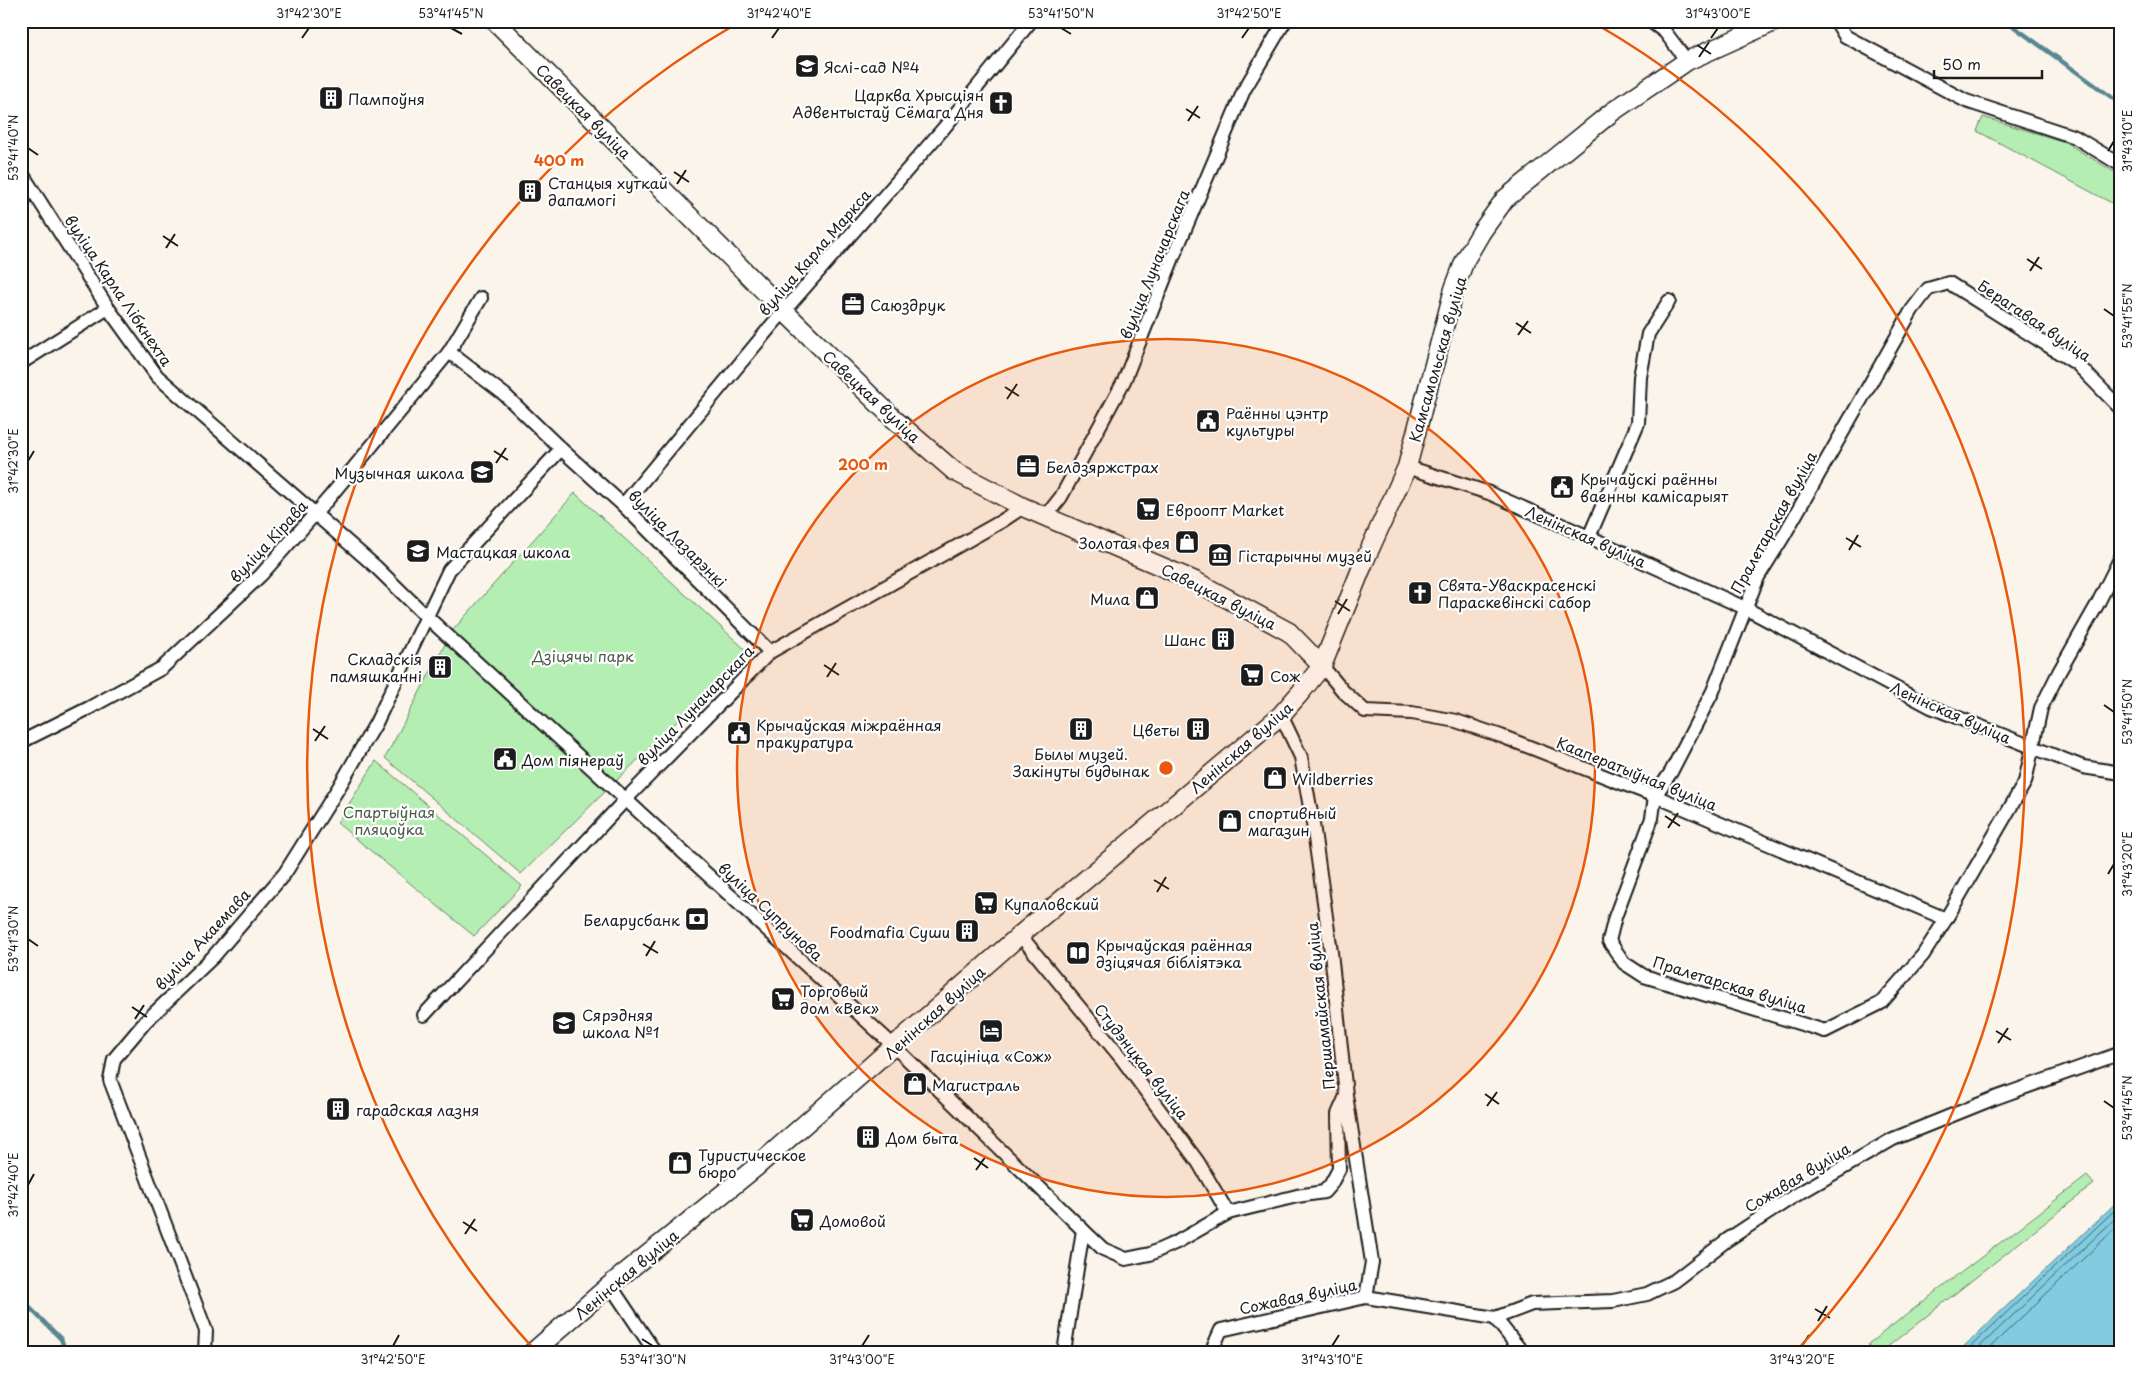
<svg xmlns="http://www.w3.org/2000/svg" width="2142" height="1373" font-family="'Playpen Sans',sans-serif">
	<rect width="100%" height="100%" fill="#faf4ea"/>
	<filter id="ink" filterUnits="userSpaceOnUse"><feTurbulence type="fractalNoise" baseFrequency=".02" numOctaves="2"/><feDisplacementMap in="SourceGraphic" scale="10" xChannelSelector="R" yChannelSelector="G"/><feConvolveMatrix kernelMatrix="1 2 1 2 8 2 1 2 1" color-interpolation-filters="sRGB"/></filter>
	<g filter="url(#ink)">
		<!-- green -->
		<g fill="#b4eeb2" stroke="#688567">
			<polygon points="1983,117 2065,142 2121,176 2121,208 1977,131"/>
			<polygon points="575,493 748,652 521,874 385,758 452,631"/>
			<polygon points="376,761 522,886 474,936 337,823"/>
			<polygon points="2087,1176 2094,1184 1881,1352 1872,1352 1868,1344"/>
		</g>
		<!-- water -->
		<polygon fill="#81cce0" stroke="#598692" points="2121,1198 2121,1352 1958,1352"/>
		<g fill="none" stroke-linecap="round" stroke-linejoin="round">
			<!-- shore -->
			<g stroke="#44626a" stroke-width="1">
				<polyline points="1965,1352 2121,1204"/>
				<polyline points="1974,1352 2121,1213"/>
				<polyline points="1985,1352 2121,1223"/>
			</g>
			<!-- stream -->
			<g stroke="#598692" stroke-width="4.5">
				<polyline points="2006,21 2121,104"/>
				<polyline points="21,1299 61,1339 66,1352"/>
			</g>
			<defs>
				<g id="street">
					<polyline points="1650,21 1665,32 1687,61"/>
					<polyline points="1836,21 1845,36 1966,101 2075,137 2121,165"/>
					<polyline points="21,172 108,308 157,376 376,567 426,616 895,1047 1083,1230"/>
					<polyline points="449,352 505,395 561,449 623,505 770,652"/>
					<polyline points="21,363 108,308"/>
					<polyline points="2121,409 2077,364 1949,283 1928,289 1912,310 1783,537 1758,577 1713,691 1671,772 1655,796 1652,818 1615,917 1609,941 1624,963 1644,976 1825,1031 1881,1003 1923,955 1946,919 2025,782 2041,708 2059,672 2097,605 2121,557"/>
					<polyline points="1407,467 1489,493 1589,537 1745,608 1931,707 2083,767 2121,773"/>
					<polyline points="623,505 771,326 943,129 1031,21"/>
					<polyline points="1046,516 1061,497 1124,381 1172,260 1244,90 1285,21"/>
					<polyline points="1589,537 1638,423 1640,377 1648,334 1669,301"/>
					<polyline points="1322,666 1343,691 1365,711 1412,713 1456,721 1501,736 1655,796 1946,919"/>
					<polyline points="1281,715 1301,757 1313,824 1331,952 1346,1095 1372,1262 1366,1297"/>
					<polyline points="21,742 89,708 162,668 261,575 328,499 449,352 481,298"/>
					<polyline points="1020,935 1122,1059 1198,1162 1228,1213"/>
					<polyline points="424,1015 626,799 770,652 1002,521 1023,507"/>
					<polyline points="610,1285 655,1352"/>
					<polyline points="1495,1318 1522,1352"/>
					<polyline points="205,1352 206,1331 110,1080 114,1059 146,1021 213,957 285,873 339,787 376,723 449,570 561,449"/>
					<polyline points="1064,1352 1083,1230 1103,1249 1126,1259 1150,1254 1177,1242 1228,1213 1297,1196 1324,1192 1331,1184 1339,1169 1338,1114 1346,1096"/>
					<polyline points="1211,1352 1221,1330 1366,1297 1495,1318 1532,1304 1613,1301 1647,1294 1674,1281 1727,1240 1791,1198 1893,1139 1995,1098 2121,1053"/>
				</g>
				<g id="secondary">
					<polyline points="495,21 784,311 895,420 954,471 1023,507 1195,581 1289,632 1322,666"/>
					<polyline points="533,1352 610,1285 756,1167 1020,935 1281,715 1301,692 1322,666 1364,562 1407,467 1454,289 1465,260 1482,231 1505,199 1612,112 1687,61 1776,21"/>
				</g>
			</defs>
			<!-- street casing -->
			<use href="#street" stroke="#1c1c1c" stroke-width="16"/>
			<!-- secondary casing -->
			<use href="#secondary" stroke="#1c1c1c" stroke-width="21"/>
			<!-- street -->
			<use href="#street" stroke="#fff" stroke-width="12"/>
			<!-- secondary -->
			<use href="#secondary" stroke="#fff" stroke-width="18"/>
		</g>
	</g>
	<!-- ticks -->
	<path fill="none" stroke="#1c1c1c" stroke-width="2" d="M451,28L462,34M1061,28L1071,34M302,38L309,28M772,38L779,28M1242,38L1249,28M1711,38L1718,28M1697,45L1711,54M1699,57L1709,42M1186,109L1200,118M1188,121L1198,106M28,148L38,155M2108,151L2114,141M674,172L689,182M677,184L686,170M163,236L178,246M166,248L175,234M2027,259L2042,269M2030,271L2039,257M2104,309L2114,316M1516,323L1531,333M1518,335L1528,321M1005,387L1019,396M1007,399L1017,384M494,451L508,460M28,461L34,451M496,463L506,448M1846,538L1861,547M1849,550L1858,535M1335,601L1350,611M1338,614L1347,599M824,665L839,675M827,677L836,663M2104,705L2114,712M313,729L328,739M315,741L325,726M1665,816L1680,826M1668,828L1678,813M2108,874L2114,864M1154,880L1169,889M1157,892L1166,877M28,939L38,946M643,944L658,953M646,956L655,941M132,1007L147,1017M135,1019L144,1005M1996,1031L2011,1040M1998,1043L2008,1028M1485,1094L1499,1104M2104,1101L2114,1108M1487,1106L1497,1092M974,1158L988,1168M976,1170L986,1156M28,1185L34,1174M463,1222L477,1231M465,1234L475,1219M1815,1309L1830,1318M1818,1321L1827,1306M642,1339L653,1346M393,1346L399,1335M862,1346L869,1335M1332,1346L1339,1335M1802,1346L1809,1335"/>
	<!-- distance rings -->
	<circle cx="1166" cy="768" r="429" fill="#e8590c" fill-opacity=".12"/>
	<g fill="none" stroke="#e8590c" stroke-width="2.5">
		<circle cx="1166" cy="768" r="429"/>
		<path d="M533 1348A859 859 0 0 1 736 24M1596 24A859 859 0 0 1 1799 1348"/>
	</g>
	<!-- icons -->
	<defs>
		<symbol id="school-square" viewBox="-11 -11 22 22"><rect x="-9" y="-9" width="18" height="18" rx="4" fill="#1c1c1c" stroke="#fff"/><path d="M0-5L7-2L0 1L-7-2ZM-4 1L0 2.5L4 1V4Q0 6-4 4Z" fill="#fff"/></symbol>
		<symbol id="building-square" viewBox="-11 -11 22 22"><rect x="-9" y="-9" width="18" height="18" rx="4" fill="#1c1c1c" stroke="#fff"/><path d="M-4-6H4V6H1V3H-1V6H-4ZM-2.5-4.3h1.7v1.8h-1.7ZM.8-4.3h1.7v1.8H.8ZM-2.5-1h1.7V.8h-1.7ZM.8-1h1.7V.8H.8Z" fill="#fff"/></symbol>
		<symbol id="church-square" viewBox="-11 -11 22 22"><rect x="-9" y="-9" width="18" height="18" rx="4" fill="#1c1c1c" stroke="#fff"/><path d="M-1.2-6h2.4v3.5h3.3v2.4h-3.3V6h-2.4V-.1h-3.3v-2.4h3.3Z" fill="#fff"/></symbol>
		<symbol id="office-square" viewBox="-11 -11 22 22"><rect x="-9" y="-9" width="18" height="18" rx="4" fill="#1c1c1c" stroke="#fff"/><path d="M-6-3h4V-5.5h4V-3h4V5H-6ZM-1-4.5V-3h2v-1.5ZM-6 0V1H6V0Z" fill="#fff"/></symbol>
		<symbol id="civic-square" viewBox="-11 -11 22 22"><rect x="-9" y="-9" width="18" height="18" rx="4" fill="#1c1c1c" stroke="#fff"/><path d="M-.6-6.5H3V-4.5H.6V-3L4-1V1h2V6H-6V1h2V-1L-.6-3ZM-1.2 2.5V6h2.4V2.5Z" fill="#fff"/></symbol>
		<symbol id="supermarket-square" viewBox="-11 -11 22 22"><rect x="-9" y="-9" width="18" height="18" rx="4" fill="#1c1c1c" stroke="#fff"/><path d="M-6-5.5h2.5l.6 2H6L4.5 2H-2.5L-4.4-4H-6ZM-1.5 3.2a1.3 1.3 0 1 0 .1 0ZM3 3.2a1.3 1.3 0 1 0 .1 0Z" fill="#fff"/></symbol>
		<symbol id="shop-square" viewBox="-11 -11 22 22"><rect x="-9" y="-9" width="18" height="18" rx="4" fill="#1c1c1c" stroke="#fff"/><path d="M-5-2.5h2.3a2.7 3.5 0 0 1 5.4 0H5L5.5 6h-11ZM-1.5-2.5h3a1.5 2.3 0 0 0-3 0Z" fill="#fff"/></symbol>
		<symbol id="museum-square" viewBox="-11 -11 22 22"><rect x="-9" y="-9" width="18" height="18" rx="4" fill="#1c1c1c" stroke="#fff"/><path d="M0-6L6-3V-2H-6V-3ZM-5-1h2V3h-2ZM-1-1h2V3h-2ZM3-1h2V3H3ZM-6 4H6V6H-6Z" fill="#fff"/></symbol>
		<symbol id="bank-square" viewBox="-11 -11 22 22"><rect x="-9" y="-9" width="18" height="18" rx="4" fill="#1c1c1c" stroke="#fff"/><path d="M-6-4H6V4H-6ZM0-2.3a2.3 2.3 0 1 0 0 4.6a2.3 2.3 0 1 0 0-4.6Z" fill="#fff"/></symbol>
		<symbol id="library-square" viewBox="-11 -11 22 22"><rect x="-9" y="-9" width="18" height="18" rx="4" fill="#1c1c1c" stroke="#fff"/><path d="M-6-4Q-3-5.5-.7-3.5V5Q-3 3-6 4ZM6-4Q3-5.5 .7-3.5V5Q3 3 6 4Z" fill="#fff"/></symbol>
		<symbol id="hotel-square" viewBox="-11 -11 22 22"><rect x="-9" y="-9" width="18" height="18" rx="4" fill="#1c1c1c" stroke="#fff"/><path d="M-6-4.5h1.5V1H6V5H4.5V3h-9V5H-6ZM-4 0a1.8 1.8 0 1 1 3.6 0ZM.5 0V-2.5h3Q6-2.5 6 0Z" fill="#fff"/></symbol>
	</defs>
	<g fill-rule="evenodd">
		<use href="#school-square" x="793" y="52" width="28" height="28"/>
		<use href="#building-square" x="317" y="84" width="28" height="28"/>
		<use href="#church-square" x="987" y="89" width="28" height="28"/>
		<use href="#building-square" x="516" y="177" width="28" height="28"/>
		<use href="#office-square" x="839" y="290" width="28" height="28"/>
		<use href="#civic-square" x="1194" y="407" width="28" height="28"/>
		<use href="#office-square" x="1014" y="452" width="28" height="28"/>
		<use href="#school-square" x="468" y="458" width="28" height="28"/>
		<use href="#civic-square" x="1548" y="473" width="28" height="28"/>
		<use href="#supermarket-square" x="1134" y="495" width="28" height="28"/>
		<use href="#shop-square" x="1173" y="528" width="28" height="28"/>
		<use href="#school-square" x="404" y="537" width="28" height="28"/>
		<use href="#museum-square" x="1206" y="541" width="28" height="28"/>
		<use href="#church-square" x="1406" y="579" width="28" height="28"/>
		<use href="#shop-square" x="1133" y="584" width="28" height="28"/>
		<use href="#building-square" x="1209" y="625" width="28" height="28"/>
		<use href="#building-square" x="426" y="653" width="28" height="28"/>
		<use href="#supermarket-square" x="1238" y="661" width="28" height="28"/>
		<use href="#building-square" x="1067" y="715" width="28" height="28"/>
		<use href="#building-square" x="1184" y="715" width="28" height="28"/>
		<use href="#civic-square" x="725" y="719" width="28" height="28"/>
		<use href="#civic-square" x="491" y="745" width="28" height="28"/>
		<use href="#shop-square" x="1261" y="764" width="28" height="28"/>
		<use href="#shop-square" x="1216" y="807" width="28" height="28"/>
		<use href="#supermarket-square" x="972" y="889" width="28" height="28"/>
		<use href="#bank-square" x="683" y="905" width="28" height="28"/>
		<use href="#building-square" x="953" y="917" width="28" height="28"/>
		<use href="#library-square" x="1064" y="939" width="28" height="28"/>
		<use href="#supermarket-square" x="769" y="985" width="28" height="28"/>
		<use href="#school-square" x="550" y="1009" width="28" height="28"/>
		<use href="#hotel-square" x="977" y="1017" width="28" height="28"/>
		<use href="#shop-square" x="901" y="1070" width="28" height="28"/>
		<use href="#building-square" x="324" y="1095" width="28" height="28"/>
		<use href="#building-square" x="854" y="1123" width="28" height="28"/>
		<use href="#shop-square" x="666" y="1149" width="28" height="28"/>
		<use href="#supermarket-square" x="788" y="1206" width="28" height="28"/>
	</g>
	<g text-anchor="middle" dominant-baseline="central" stroke-width="4.5" stroke-linejoin="round" paint-order="stroke">
		<!-- poi labels -->
		<g font-size="15" fill="#1c1c1c" stroke="#fff" text-anchor="start">
			<text x="824" y="66">Яслі-сад №4</text>
			<text x="984" y="94" text-anchor="end">Царква Хрысціян<tspan x="984" dy="17">Адвентыстаў Сёмага Дня</tspan></text>
			<text x="348" y="98">Пампоўня</text>
			<text x="548" y="182">Станцыя хуткай<tspan x="548" dy="17">дапамогі</tspan></text>
			<text x="870" y="304">Саюздрук</text>
			<text x="1226" y="412">Раённы цэнтр<tspan x="1226" dy="17">культуры</tspan></text>
			<text x="1046" y="466">Белдзяржстрах</text>
			<text x="464" y="472" text-anchor="end">Музычная школа</text>
			<text x="1580" y="478">Крычаўскі раённы<tspan x="1580" dy="17">ваенны камісарыят</tspan></text>
			<text x="1166" y="509">Евроопт Market</text>
			<text x="1170" y="542" text-anchor="end">Золотая фея</text>
			<text x="436" y="551">Мастацкая школа</text>
			<text x="1238" y="555">Гістарычны музей</text>
			<text x="1438" y="584">Свята-Уваскрасенскі<tspan x="1438" dy="17">Параскевінскі сабор</tspan></text>
			<text x="1130" y="598" text-anchor="end">Мила</text>
			<text x="1206" y="639" text-anchor="end">Шанс</text>
			<text x="422" y="658" text-anchor="end">Складскія<tspan x="422" dy="17">памяшканні</tspan></text>
			<text x="1270" y="675">Сож</text>
			<text x="756" y="724">Крычаўская міжраённая<tspan x="756" dy="17">пракуратура</tspan></text>
			<text x="1180" y="729" text-anchor="end">Цветы</text>
			<text x="1081" y="753" text-anchor="middle">Былы музей.<tspan x="1081" dy="17">Закінуты будынак</tspan></text>
			<text x="522" y="759">Дом піянераў</text>
			<text x="1292" y="778">Wildberries</text>
			<text x="1248" y="812">спортивный<tspan x="1248" dy="17">магазин</tspan></text>
			<text x="1004" y="903">Купаловский</text>
			<text x="680" y="919" text-anchor="end">Беларусбанк</text>
			<text x="950" y="931" text-anchor="end">Foodmafia Суши</text>
			<text x="1096" y="944">Крычаўская раённая<tspan x="1096" dy="17">дзіцячая бібліятэка</tspan></text>
			<text x="800" y="990">Торговый<tspan x="800" dy="17">дом «Век»</tspan></text>
			<text x="582" y="1014">Сярэдняя<tspan x="582" dy="17">школа №1</tspan></text>
			<text x="991" y="1055" text-anchor="middle">Гасцініца «Сож»</text>
			<text x="932" y="1084">Магистраль</text>
			<text x="356" y="1109">гарадская лазня</text>
			<text x="886" y="1137">Дом быта</text>
			<text x="698" y="1154">Туристическое<tspan x="698" dy="17">бюро</tspan></text>
			<text x="820" y="1220">Домовой</text>
		</g>
		<!-- street labels -->
		<g font-size="15" fill="#1c1c1c" stroke="#fff">
			<text transform="translate(584 111) rotate(45)">Савецкая вуліца</text>
			<text transform="translate(814 252) rotate(-49)">вуліца Карла Маркса</text>
			<text transform="translate(1154 264) rotate(-68)">вуліца Луначарскага</text>
			<text transform="translate(119 290) rotate(56)">вуліца Карла Лібкнехта</text>
			<text transform="translate(2035 320) rotate(34)">Берагавая вуліца</text>
			<text transform="translate(1437 359) rotate(-74)">Камсамольская вуліца</text>
			<text transform="translate(872 396) rotate(43)">Савецкая вуліца</text>
			<text transform="translate(1773 522) rotate(-61)">Пралетарская вуліца</text>
			<text transform="translate(1586 536) rotate(24)">Ленінская вуліца</text>
			<text transform="translate(678 538) rotate(45)">вуліца Лазарэнкі</text>
			<text transform="translate(268 541) rotate(-47)">вуліца Кірава</text>
			<text transform="translate(1219 596) rotate(27)">Савецкая вуліца</text>
			<text transform="translate(695 705) rotate(-46)">вуліца Луначарскага</text>
			<text transform="translate(1951 712) rotate(24)">Ленінская вуліца</text>
			<text transform="translate(1241 747) rotate(-41)">Ленінская вуліца</text>
			<text transform="translate(1637 773) rotate(22)">Кааператыўная вуліца</text>
			<text transform="translate(771 911) rotate(43)">вуліца Супрунова</text>
			<text transform="translate(202 939) rotate(-47)">вуліца Акаемава</text>
			<text transform="translate(1730 984) rotate(17)">Пралетарская вуліца</text>
			<text transform="translate(1320 1006) rotate(-96)">Першамайская вуліца</text>
			<text transform="translate(934 1012) rotate(-42)">Ленінская вуліца</text>
			<text transform="translate(1142 1061) rotate(52)">Студэнцкая вуліца</text>
			<text transform="translate(1797 1177) rotate(-31)">Сожавая вуліца</text>
			<text transform="translate(626 1274) rotate(-40)">Ленінская вуліца</text>
			<text transform="translate(1298 1296) rotate(-12)">Сожавая вуліца</text>
		</g>
		<!-- park labels -->
		<g font-size="15" fill="#4a5b49" stroke="#fff">
			<text x="583" y="655">Дзіцячы парк</text>
			<text x="389" y="811">Спартыўная<tspan x="389" dy="17">пляцоўка</tspan></text>
		</g>
	</g>
	<circle cx="1166" cy="768" r="8" fill="#e8590c" stroke="#fff" stroke-width="2.5"/>
	<g font-size="15" text-anchor="middle" font-weight="bold" fill="#e8590c" stroke="#fff" stroke-width="4.5" stroke-linejoin="round" paint-order="stroke">
		<text x="559" y="166">400 m</text>
		<text x="863" y="470">200 m</text>
	</g>
	<!-- margin -->
	<rect width="2142" height="1373" fill="none" stroke="#fff" stroke-width="55"/>
	<!-- scale -->
	<path d="M1934 70v8h108v-8" fill="none" stroke="#1c1c1c" stroke-width="2.5"/>
	<text x="1942" y="70" font-size="15" fill="#1c1c1c" stroke="#ffffff" stroke-width="4" paint-order="stroke">50 m</text>
	<rect x="28" y="28" width="2086" height="1318" fill="none" stroke="#1c1c1c" stroke-width="2"/>
	<g font-size="12" text-anchor="middle" fill="#1c1c1c">
		<text x="309" y="18">31°42'30"E</text>
		<text x="451" y="18">53°41'45"N</text>
		<text x="779" y="18">31°42'40"E</text>
		<text x="1061" y="18">53°41'50"N</text>
		<text x="1249" y="18">31°42'50"E</text>
		<text x="1718" y="18">31°43'00"E</text>
		<text transform="translate(2128 141) rotate(-90)" y="4">31°43'10"E</text>
		<text transform="translate(14 148) rotate(-90)" y="4">53°41'40"N</text>
		<text transform="translate(2128 316) rotate(-90)" y="4">53°41'55"N</text>
		<text transform="translate(14 461) rotate(-90)" y="4">31°42'30"E</text>
		<text transform="translate(2128 712) rotate(-90)" y="4">53°41'50"N</text>
		<text transform="translate(2128 864) rotate(-90)" y="4">31°43'20"E</text>
		<text transform="translate(14 939) rotate(-90)" y="4">53°41'30"N</text>
		<text transform="translate(2128 1108) rotate(-90)" y="4">53°41'45"N</text>
		<text transform="translate(14 1185) rotate(-90)" y="4">31°42'40"E</text>
		<text x="393" y="1364">31°42'50"E</text>
		<text x="653" y="1364">53°41'30"N</text>
		<text x="862" y="1364">31°43'00"E</text>
		<text x="1332" y="1364">31°43'10"E</text>
		<text x="1802" y="1364">31°43'20"E</text>
	</g>
</svg>
